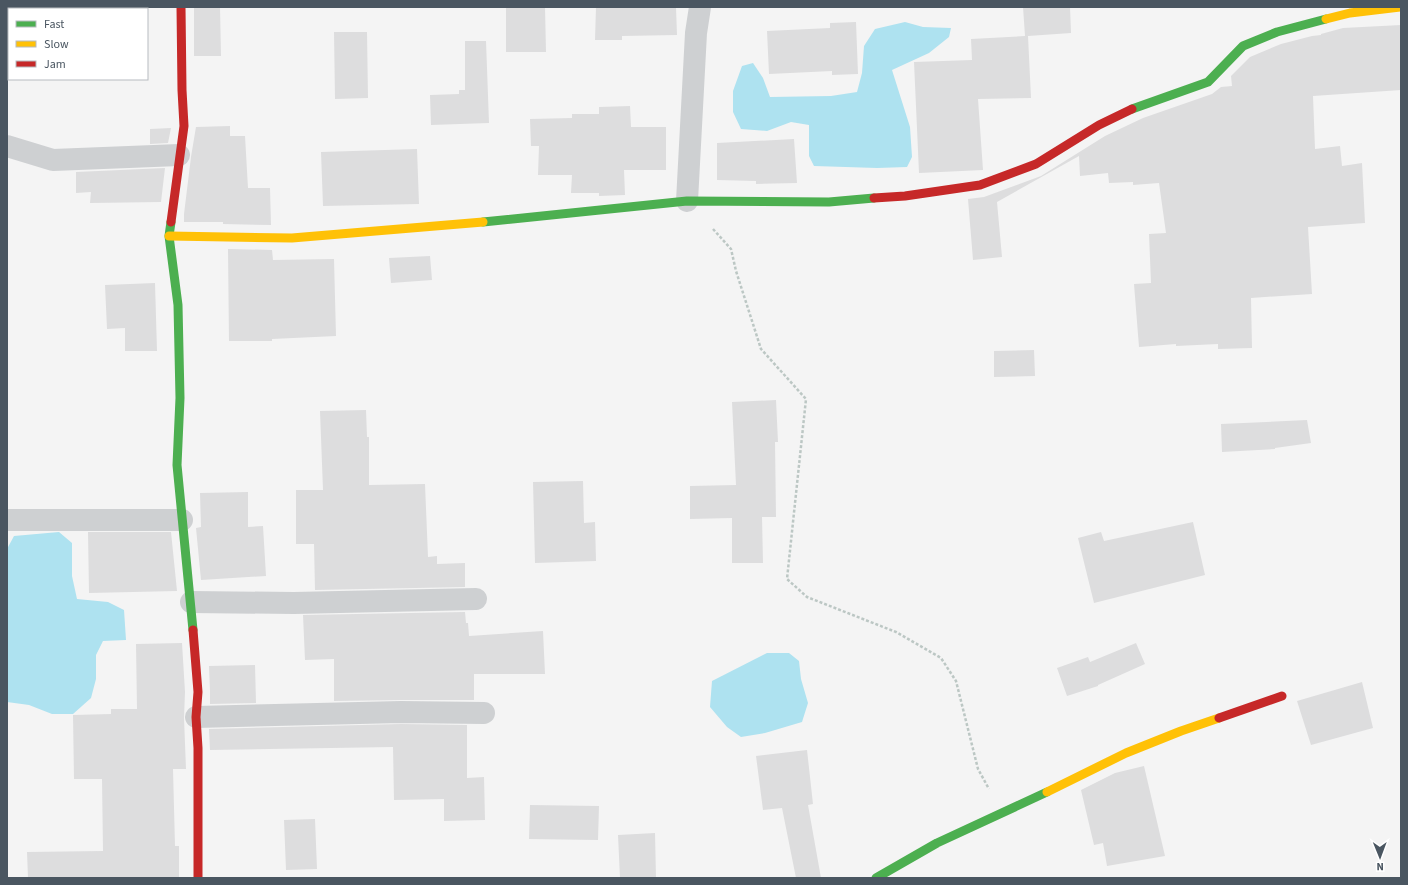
<svg xmlns="http://www.w3.org/2000/svg" width="1408" height="885" font-family="'Source Sans 3',sans-serif">
  <rect width="100%" height="100%" fill="#f4f4f4"/>
  <path fill="#aee2f0" d="M 905,22 L 923,27 L 951,28 L 949,37 L 929,53 L 892,70 L 910,127 L 912,157 L 907,167 L 877,168 L 814,166 L 809,156 L 809,125 L 791,122 L 767,131 L 741,129 L 733,112 L 733,91 L 742,66 L 753,63 L 763,78 L 770,97 L 831,96 L 857,92 L 862,73 L 864,46 L 875,29 Z
    M 59,532 L 72,543 L 72,576 L 77,599 L 108,602 L 124,610 L 126,640 L 103,641 L 96,655 L 96,679 L 91,698 L 73,714 L 52,714 L 29,705 L 7,702 L 7,549 L 14,536 Z
    M 767,653 L 789,653 L 799,661 L 801,679 L 808,703 L 802,722 L 765,733 L 741,737 L 727,727 L 710,707 L 712,681 Z"/>
  <path fill="#ddddde" d="M 194,7 L 220,7 L 221,56 L 194,56 Z
    M 506,7 L 545,7 L 546,52 L 506,52 Z
    M 596,7 L 676,7 L 677,35 L 622,36 L 622,40 L 595,40 Z
    M 1023,7 L 1070,7 L 1071,33 L 1028,36 L 1031,98 L 978,99 L 983,170 L 919,173 L 914,62 L 972,60 L 971,39 L 1025,36 Z
    M 856,22 L 858,74 L 832,75 L 832,71 L 769,74 L 767,31 L 830,28 L 830,23 Z
    M 1401,25 L 1401,90 L 1313,96 L 1315,149 L 1340,146 L 1342,166 L 1362,163 L 1365,223 L 1308,227 L 1312,294 L 1251,298 L 1252,348 L 1218,349 L 1218,344 L 1176,346 L 1176,344 L 1139,347 L 1134,284 L 1151,283 L 1149,234 L 1166,233 L 1159,183 L 1133,185 L 1133,182 L 1109,183 L 1108,173 L 1080,176 L 1079,156 L 997,202 L 1002,257 L 973,260 L 968,199 L 984,197 L 1041,176 L 1105,136 L 1143,118 L 1212,94 L 1221,87 L 1232,86 L 1231,76 L 1250,57 L 1281,44 L 1312,36 L 1321,35 L 1321,34 L 1343,28 Z
    M 334,32 L 367,32 L 368,98 L 335,99 Z
    M 465,41 L 486,41 L 489,123 L 431,125 L 430,95 L 459,94 L 459,90 L 465,90 Z
    M 630,106 L 631,127 L 666,127 L 666,170 L 624,170 L 625,195 L 599,196 L 599,193 L 571,193 L 572,175 L 538,175 L 539,146 L 531,146 L 530,119 L 572,118 L 572,114 L 599,114 L 599,107 Z
    M 230,126 L 230,136 L 245,136 L 248,188 L 270,188 L 271,225 L 223,224 L 223,222 L 184,222 L 184,214 L 191,157 L 196,127 Z
    M 171,128 L 168,143 L 150,144 L 150,129 Z
    M 794,139 L 797,183 L 756,184 L 756,181 L 717,180 L 717,143 Z
    M 417,149 L 419,204 L 323,206 L 321,152 Z
    M 165,168 L 161,202 L 90,203 L 91,192 L 76,193 L 76,172 Z
    M 228,249 L 272,250 L 273,260 L 334,259 L 336,336 L 272,339 L 272,341 L 229,341 Z
    M 430,256 L 432,280 L 391,283 L 389,258 Z
    M 155,283 L 157,351 L 125,351 L 125,328 L 107,329 L 105,285 Z
    M 1034,350 L 1035,376 L 994,377 L 994,351 Z
    M 776,400 L 778,442 L 775,442 L 776,517 L 762,517 L 763,563 L 732,563 L 732,518 L 690,519 L 690,486 L 736,485 L 732,402 Z
    M 366,410 L 367,437 L 369,437 L 369,485 L 425,484 L 428,557 L 437,556 L 437,564 L 465,563 L 465,587 L 315,590 L 314,544 L 296,544 L 296,490 L 323,490 L 320,411 Z
    M 1307,420 L 1311,443 L 1275,448 L 1275,449 L 1222,452 L 1221,424 Z
    M 583,481 L 584,523 L 595,522 L 596,561 L 535,563 L 533,482 Z
    M 248,492 L 248,527 L 263,526 L 266,576 L 201,580 L 196,528 L 201,527 L 200,493 Z
    M 1193,522 L 1205,575 L 1094,603 L 1078,538 L 1101,532 L 1104,541 Z
    M 88,532 L 171,532 L 177,591 L 89,593 Z
    M 465,612 L 466,623 L 468,623 L 469,636 L 543,631 L 545,674 L 474,674 L 474,700 L 401,700 L 334,701 L 334,659 L 305,660 L 303,615 Z
    M 182,643 L 185,692 L 184,718 L 186,769 L 173,769 L 175,846 L 179,846 L 179,878 L 28,878 L 27,852 L 103,851 L 102,779 L 74,779 L 73,715 L 111,714 L 111,709 L 137,709 L 136,644 Z
    M 1136,643 L 1145,664 L 1098,685 L 1098,686 L 1067,696 L 1057,668 L 1088,657 L 1090,662 Z
    M 255,665 L 256,703 L 210,704 L 210,691 L 209,666 Z
    M 1362,682 L 1373,728 L 1311,745 L 1297,701 Z
    M 401,724 L 467,725 L 467,778 L 484,777 L 485,820 L 444,821 L 444,799 L 394,800 L 393,747 L 210,750 L 209,729 Z
    M 807,750 L 813,804 L 808,805 L 821,878 L 796,878 L 782,808 L 763,810 L 756,756 Z
    M 1144,766 L 1165,856 L 1107,866 L 1103,843 L 1094,845 L 1081,790 L 1115,773 Z
    M 530,805 L 599,806 L 598,840 L 529,839 Z
    M 315,819 L 317,869 L 286,870 L 284,820 Z
    M 655,833 L 656,878 L 620,878 L 618,835 Z"/>
  <g fill="none" stroke-linecap="round" stroke-linejoin="round">
    <path stroke="#bcc7c4" stroke-width="2.5" stroke-dasharray="3 2" stroke-linecap="butt" d="M 713,229 L 731,249 L 736,271 L 761,349 L 806,399 L 787,579 L 807,597 L 896,632 L 941,658 L 956,681 L 978,769 L 989,789"/>
    <path stroke="#ced0d2" stroke-width="22" d="M 7,146 L 53,160 L 179,155
      M 687,201 L 696,33 L 700,7
      M 7,520 L 182,520
      M 191,602 L 294,603 L 476,599
      M 196,717 L 401,712 L 484,713"/>
    <path stroke="#4caf50" stroke-width="9" d="M 1132,109 L 1208,82 L 1243,46 L 1277,32 L 1326,19
      M 171,222 L 169,236 L 178,305 L 180,398 L 177,465 L 193,630
      M 483,222 L 687,201 L 829,202 L 874,198
      M 876,878 L 937,843 L 1047,792"/>
    <path stroke="#ffc107" stroke-width="9" d="M 1326,19 L 1350,13 L 1400,7
      M 169,236 L 292,238 L 483,222
      M 1047,792 L 1126,753 L 1181,731 L 1219,718"/>
    <path stroke="#c62828" stroke-width="9" d="M 874,198 L 905,196 L 980,185 L 1036,164 L 1099,125 L 1132,109
      M 171,222 L 184,126 L 182,90 L 181,7
      M 193,630 L 198,692 L 196,717 L 198,748 L 198,878
      M 1219,718 L 1282,696"/>
  </g>
  <rect width="1408" height="885" fill="none" stroke="#4a5661" stroke-width="16"/>
  <rect x="8" y="8" width="140" height="72" fill="#ffffff" stroke="#b7bbc0"/>
  <rect x="16" y="21" width="20" height="6" fill="#4caf50" stroke="#b7bbc0"/>
  <text x="44" y="28" font-size="12" fill="#4a5661">Fast</text>
  <rect x="16" y="41" width="20" height="6" fill="#ffc107" stroke="#b7bbc0"/>
  <text x="44" y="48" font-size="12" fill="#4a5661">Slow</text>
  <rect x="16" y="61" width="20" height="6" fill="#c62828" stroke="#b7bbc0"/>
  <text x="44" y="68" font-size="12" fill="#4a5661">Jam</text>
  <g transform="translate(1380 857) rotate(179)" stroke="#ffffff" stroke-width="3" paint-order="stroke">
  <path d="M0-3L7 15L0 10L-7 15Z" fill="#4a5661"/>
  <text y="-6" font-size="11" font-weight="bold" text-anchor="middle" fill="#4a5661">N</text>
  </g>
</svg>
